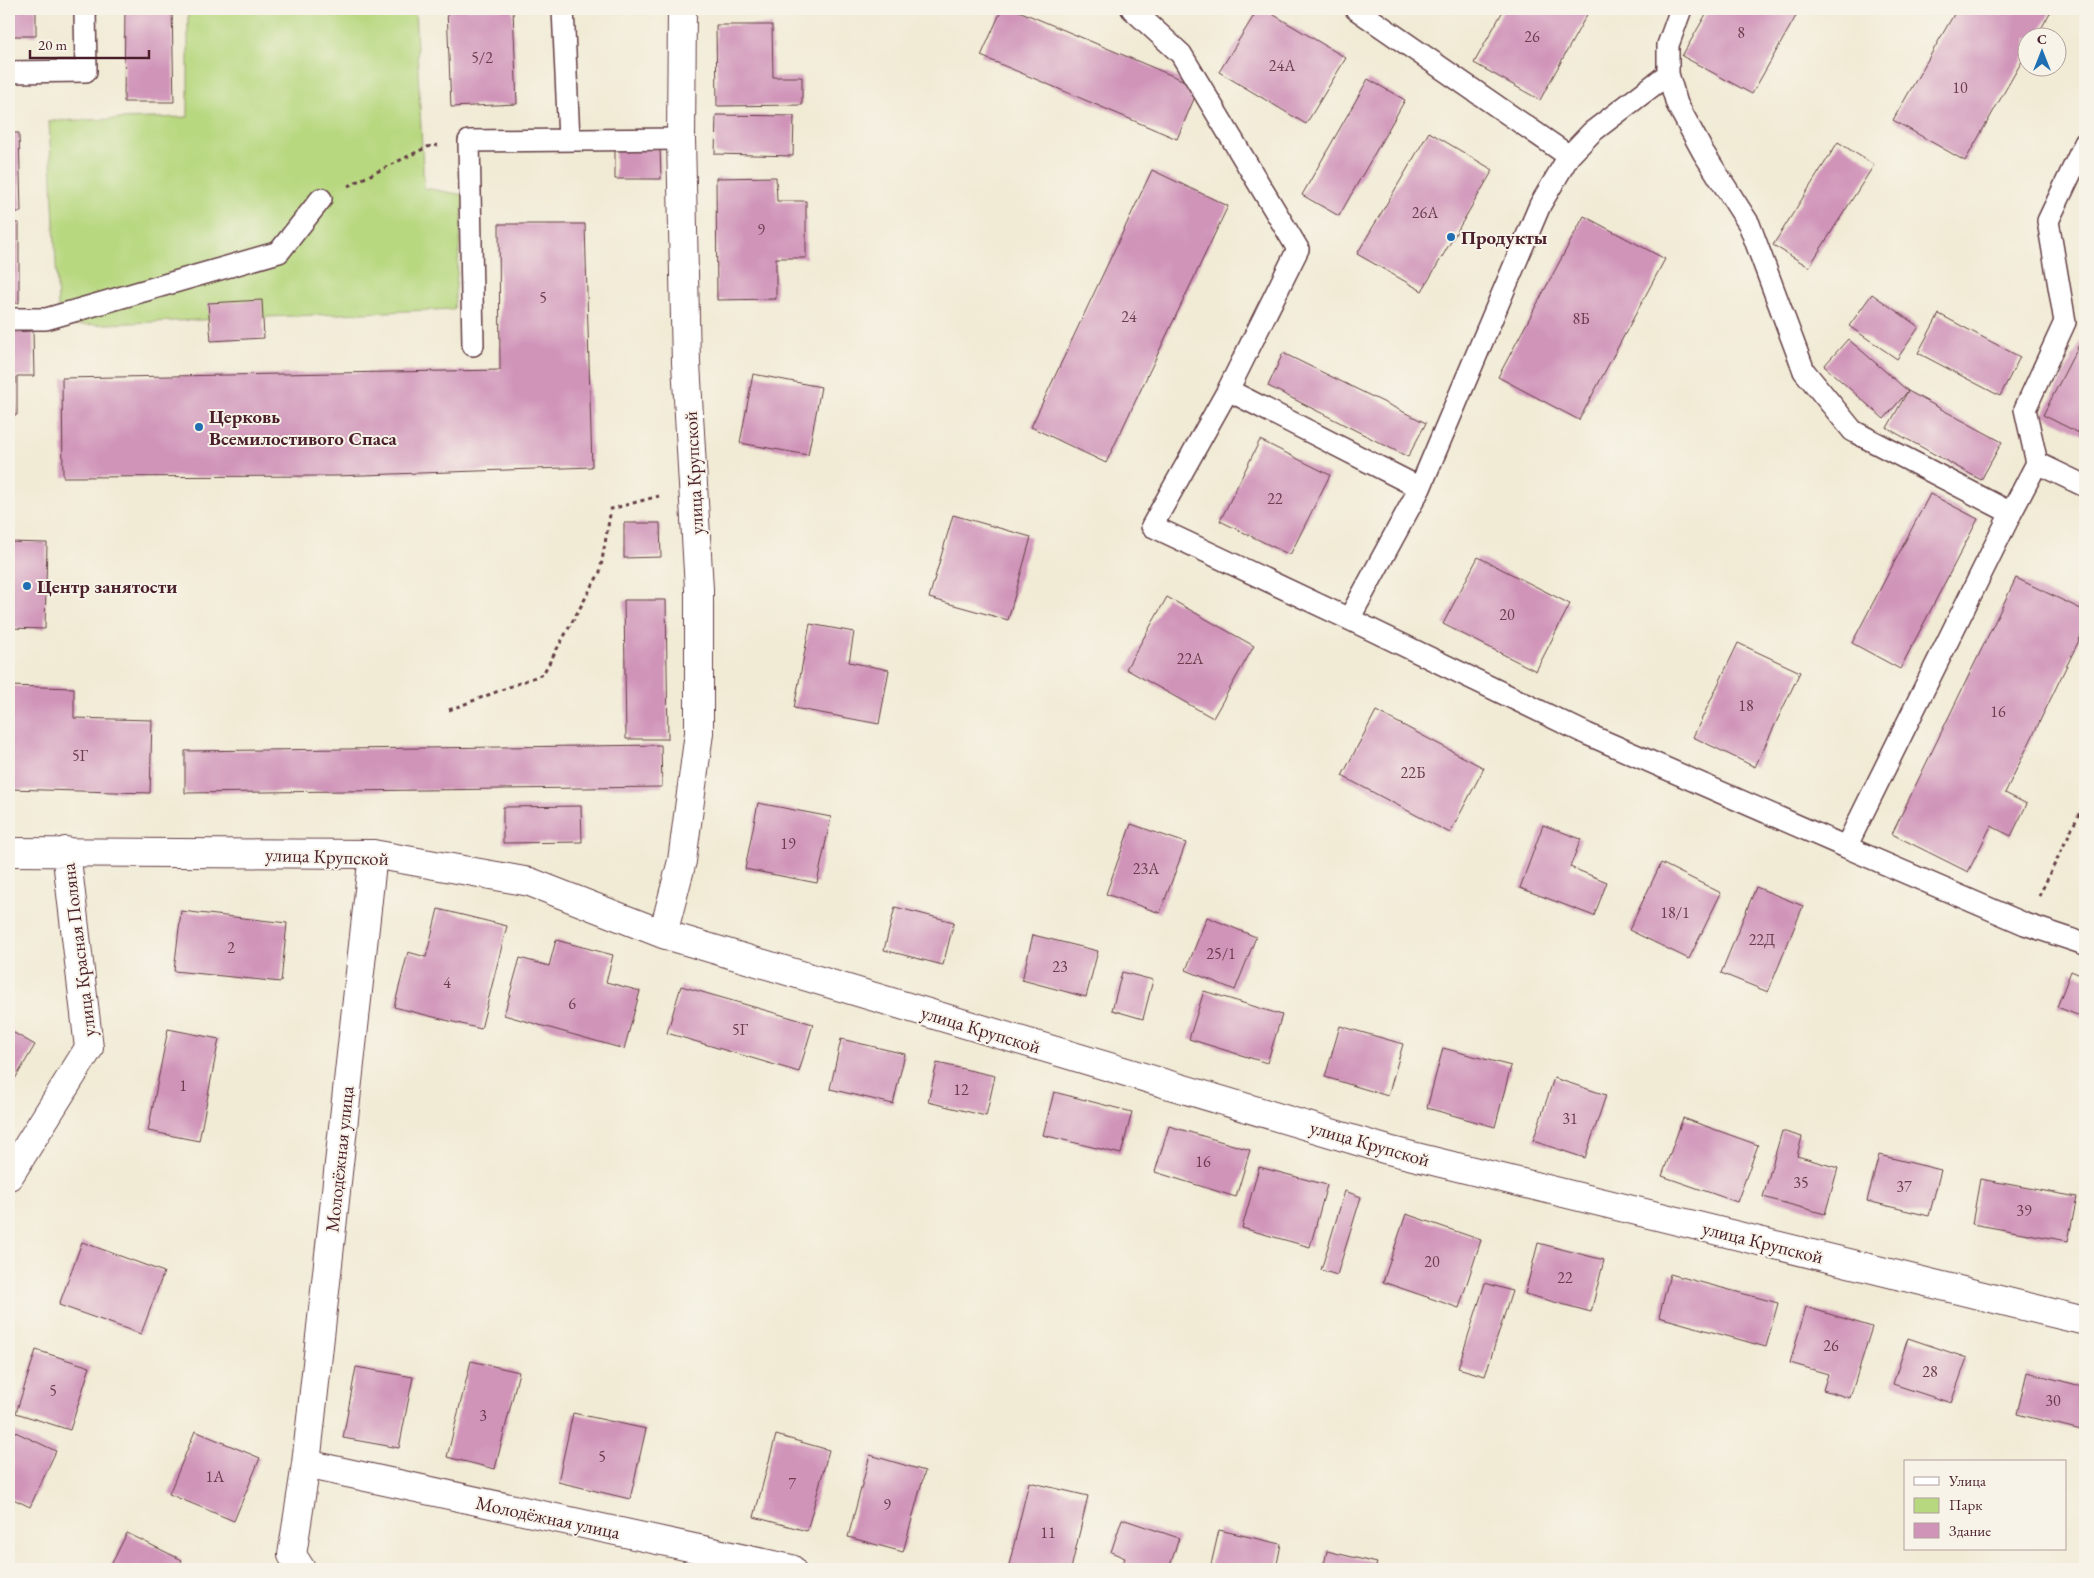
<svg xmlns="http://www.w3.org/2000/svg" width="2094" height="1578" font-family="'EB Garamond',serif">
  <rect width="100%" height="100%" fill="#f7f3e8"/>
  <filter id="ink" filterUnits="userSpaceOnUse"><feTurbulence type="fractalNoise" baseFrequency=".02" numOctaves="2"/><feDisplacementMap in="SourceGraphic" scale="10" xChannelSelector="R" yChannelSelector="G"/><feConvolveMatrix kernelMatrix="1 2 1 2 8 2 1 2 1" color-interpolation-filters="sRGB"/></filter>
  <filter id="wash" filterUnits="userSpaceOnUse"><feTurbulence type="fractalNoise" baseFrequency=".0096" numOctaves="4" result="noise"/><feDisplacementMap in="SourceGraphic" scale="20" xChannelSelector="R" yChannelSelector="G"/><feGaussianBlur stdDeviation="1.12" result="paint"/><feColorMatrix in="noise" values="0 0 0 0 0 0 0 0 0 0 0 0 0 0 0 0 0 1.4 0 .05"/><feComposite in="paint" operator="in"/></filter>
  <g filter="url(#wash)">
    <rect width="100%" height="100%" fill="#f1ebd5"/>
    <path fill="#b8d880" stroke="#817c56" d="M 188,9 L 415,9 L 424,188 L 464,195 L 454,309 L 59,326 L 49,121 L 188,117 Z"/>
    <g id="blocks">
      <path fill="#d094b9" d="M 9,9 L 36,9 L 36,36 L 9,36 Z
        M 125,9 L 172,9 L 174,102 L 124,102 Z
        M 447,9 L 513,9 L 517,104 L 451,107 Z
        M 1002,9 L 1014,9 L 1199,87 L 1177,139 L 981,56 Z
        M 1258,9 L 1264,9 L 1346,58 L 1306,124 L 1219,72 Z
        M 1504,9 L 1590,9 L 1540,100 L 1474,63 Z
        M 1709,9 L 1800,9 L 1752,94 L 1682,56 Z
        M 1957,9 L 2052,9 L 2036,38 L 2026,38 L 2026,54 L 1965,161 L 1893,120 Z
        M 716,25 L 772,25 L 773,77 L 802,77 L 802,105 L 717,106 Z
        M 1368,79 L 1405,100 L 1339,216 L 1302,195 Z
        M 716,115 L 794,116 L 793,156 L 715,154 Z
        M 1429,132 L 1493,170 L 1422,291 L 1357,254 Z
        M 9,133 L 19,133 L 21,212 L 9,212 Z
        M 1838,142 L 1874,165 L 1809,267 L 1773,245 Z
        M 615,148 L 660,148 L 661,179 L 615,179 Z
        M 1152,170 L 1228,206 L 1106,463 L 1031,427 Z
        M 776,177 L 777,201 L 806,201 L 806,258 L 776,258 L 776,299 L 717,300 L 716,178 Z
        M 1584,216 L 1665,259 L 1579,420 L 1498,377 Z
        M 9,223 L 19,223 L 19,303 L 9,303 Z
        M 499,224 L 585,224 L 592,467 L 335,476 L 63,477 L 62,378 L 500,370 Z
        M 1872,294 L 1919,327 L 1897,359 L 1849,326 Z
        M 262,300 L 264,338 L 211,341 L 208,303 Z
        M 1939,314 L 2020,357 L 2000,396 L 1918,353 Z
        M 33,331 L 34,376 L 17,376 L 17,415 L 9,415 L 9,332 Z
        M 2085,333 L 2085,436 L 2043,415 Z
        M 1848,339 L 1908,391 L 1884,419 L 1824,366 Z
        M 1283,353 L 1426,423 L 1408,457 L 1268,386 Z
        M 753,374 L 821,387 L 808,455 L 740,443 Z
        M 1908,391 L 2002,442 L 1981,480 L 1887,428 Z
        M 1260,440 L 1330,475 L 1290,555 L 1220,521 Z
        M 1930,494 L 1978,519 L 1900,669 L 1852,643 Z
        M 953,515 L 1031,537 L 1008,620 L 929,598 Z
        M 624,523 L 660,523 L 661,557 L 624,558 Z
        M 9,542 L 47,543 L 45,629 L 9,628 Z
        M 1478,557 L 1570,604 L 1536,671 L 1443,624 Z
        M 2016,578 L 2085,611 L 2085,628 L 2005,793 L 2027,804 L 2011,836 L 1991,826 L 1968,872 L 1892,834 Z
        M 1167,597 L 1254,646 L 1213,718 L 1126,669 Z
        M 624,600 L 666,600 L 668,739 L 626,739 Z
        M 810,624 L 854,632 L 849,662 L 889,670 L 879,724 L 794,708 Z
        M 1738,643 L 1800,672 L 1755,767 L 1693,737 Z
        M 9,686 L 74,688 L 74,718 L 152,720 L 150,793 L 9,789 Z
        M 1376,711 L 1484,768 L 1450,833 L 1342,776 Z
        M 661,745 L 662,787 L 185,793 L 185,751 Z
        M 758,803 L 831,817 L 817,883 L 745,869 Z
        M 581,806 L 582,842 L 503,843 L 503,807 Z
        M 1131,824 L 1186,843 L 1160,913 L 1106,894 Z
        M 1543,825 L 1581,839 L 1570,867 L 1607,882 L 1594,916 L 1520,888 Z
        M 1661,863 L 1721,893 L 1689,959 L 1629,930 Z
        M 1756,887 L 1803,906 L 1768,992 L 1721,973 Z
        M 895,907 L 954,922 L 943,965 L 884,950 Z
        M 438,909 L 507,926 L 481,1029 L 394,1007 L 408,952 L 426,957 Z
        M 181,911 L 287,923 L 281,982 L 174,971 Z
        M 1207,917 L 1256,937 L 1235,990 L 1186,970 Z
        M 1033,935 L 1098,951 L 1086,997 L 1022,980 Z
        M 556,940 L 613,955 L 606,982 L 640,991 L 624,1049 L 504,1015 L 520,958 L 549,966 Z
        M 2071,971 L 2085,977 L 2085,1018 L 2057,1007 Z
        M 1122,972 L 1153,980 L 1143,1019 L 1112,1010 Z
        M 681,986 L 813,1024 L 799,1072 L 667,1033 Z
        M 1204,991 L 1282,1015 L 1267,1063 L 1189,1039 Z
        M 1340,1026 L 1403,1044 L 1388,1096 L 1325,1077 Z
        M 168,1029 L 219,1039 L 199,1141 L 148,1131 Z
        M 9,1030 L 35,1045 L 9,1089 Z
        M 841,1039 L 905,1054 L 893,1104 L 830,1089 Z
        M 1443,1048 L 1511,1066 L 1495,1127 L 1427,1108 Z
        M 937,1063 L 995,1076 L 986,1116 L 928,1102 Z
        M 1554,1078 L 1606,1095 L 1585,1158 L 1533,1141 Z
        M 1054,1092 L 1132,1112 L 1121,1154 L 1043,1135 Z
        M 1683,1118 L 1758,1145 L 1737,1202 L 1662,1176 Z
        M 1169,1126 L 1250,1150 L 1236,1197 L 1155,1172 Z
        M 1782,1131 L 1802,1137 L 1797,1156 L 1838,1168 L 1825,1214 L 1763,1197 Z
        M 1879,1155 L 1941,1170 L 1929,1216 L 1867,1201 Z
        M 1259,1167 L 1327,1185 L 1310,1247 L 1242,1228 Z
        M 1980,1179 L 2077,1197 L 2068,1241 L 1972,1224 Z
        M 1345,1191 L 1361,1197 L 1337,1275 L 1321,1270 Z
        M 1406,1214 L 1481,1240 L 1459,1308 L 1383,1282 Z
        M 82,1242 L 164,1272 L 141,1334 L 59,1305 Z
        M 1538,1243 L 1604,1260 L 1591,1312 L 1525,1294 Z
        M 1670,1274 L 1778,1303 L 1766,1347 L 1659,1317 Z
        M 1485,1283 L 1512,1291 L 1485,1376 L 1458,1368 Z
        M 1806,1307 L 1872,1327 L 1850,1398 L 1823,1390 L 1828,1374 L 1790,1363 Z
        M 1908,1338 L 1967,1358 L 1951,1403 L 1893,1384 Z
        M 36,1350 L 90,1367 L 70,1430 L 16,1413 Z
        M 471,1361 L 519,1372 L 495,1469 L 447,1457 Z
        M 356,1367 L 413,1377 L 399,1448 L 343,1438 Z
        M 2027,1372 L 2085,1387 L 2085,1431 L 2017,1414 Z
        M 573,1413 L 646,1429 L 630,1499 L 558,1482 Z
        M 9,1429 L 56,1451 L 30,1507 L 9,1497 Z
        M 195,1431 L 260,1458 L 234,1521 L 169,1494 Z
        M 776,1435 L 829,1450 L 807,1531 L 754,1517 Z
        M 870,1455 L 925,1471 L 903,1552 L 848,1537 Z
        M 1029,1482 L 1088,1496 L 1071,1569 L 1008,1569 Z
        M 1122,1519 L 1179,1538 L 1169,1569 L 1121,1569 L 1125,1558 L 1111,1552 Z
        M 1219,1530 L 1281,1544 L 1276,1569 L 1210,1569 Z
        M 127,1533 L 182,1560 L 178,1569 L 109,1569 Z
        M 1327,1551 L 1377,1563 L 1375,1569 L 1323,1569 Z"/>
    </g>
  </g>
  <g filter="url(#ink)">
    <use href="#blocks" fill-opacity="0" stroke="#633e44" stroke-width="1"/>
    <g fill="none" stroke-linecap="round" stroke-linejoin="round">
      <g stroke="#633e44" stroke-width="24">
        <path id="lane" d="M 563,9 L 569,139
          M 1132,9 L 1181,54 L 1298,249 L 1228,390
          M 1356,9 L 1569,156
          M 1681,9 L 1668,45 L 1668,74 L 1677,104 L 1703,152 L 1749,224 L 1804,371 L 1853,431 L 2011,513 L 2037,463 L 2085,486
          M 9,72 L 86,71 L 85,9
          M 9,319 L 46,319 L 279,252 L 321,199
          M 473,345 L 469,141 L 681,139
          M 2037,463 L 2025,409 L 2065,322 L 2048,221 L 2085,143
          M 1420,488 L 1349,619 L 1587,734 L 1846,847 L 2011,513
          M 1349,619 L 1152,526 L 1228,390 L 1420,488 L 1540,205 L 1569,156 L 1592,132 L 1668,74
          M 1846,847 L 2025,924 L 2085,944"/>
      </g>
      <g stroke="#633e44" stroke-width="30">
        <path id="street" d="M 9,852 L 373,854 L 530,882 L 663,934 L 1388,1150 L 2085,1321
          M 663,934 L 682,861 L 699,733 L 699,589 L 686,363 L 681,139 L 682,9
          M 9,1176 L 89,1048 L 66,851
          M 306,1464 L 791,1569
          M 301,1569 L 292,1555 L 306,1464 L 373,854"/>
      </g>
      <path stroke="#633e44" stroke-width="3" stroke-dasharray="4 4" stroke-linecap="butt" d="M 348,186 L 427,147 L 438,145
        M 449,710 L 543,674 L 600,572 L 611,509 L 659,496
        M 2039,896 L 2085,802"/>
      <use href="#lane" stroke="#fff" stroke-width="21"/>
      <use href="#street" stroke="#fff" stroke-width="28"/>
    </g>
  </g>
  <g fill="#1f6fb2" stroke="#f7f3e8" stroke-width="2">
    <circle cx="1451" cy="237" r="5"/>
    <circle cx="199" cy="427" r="5"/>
    <circle cx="27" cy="586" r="5"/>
  </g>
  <g text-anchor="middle" stroke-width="4" stroke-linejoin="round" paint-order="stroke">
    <g font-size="16" fill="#6c3c4e">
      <text x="1741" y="38">8</text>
      <text x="1532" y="42">26</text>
      <text x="482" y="63">5/2</text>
      <text x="1282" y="71">24А</text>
      <text x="1960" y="93">10</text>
      <text x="1425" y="218">26А</text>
      <text x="761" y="235">9</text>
      <text x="543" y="303">5</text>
      <text x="1129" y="322">24</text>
      <text x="1581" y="324">8Б</text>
      <text x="1275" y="504">22</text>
      <text x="1507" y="620">20</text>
      <text x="1190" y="664">22А</text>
      <text x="1746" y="711">18</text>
      <text x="1998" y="717">16</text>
      <text x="80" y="761">5Г</text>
      <text x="1413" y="778">22Б</text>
      <text x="788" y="849">19</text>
      <text x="1146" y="874">23А</text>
      <text x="1675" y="918">18/1</text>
      <text x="1762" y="945">22Д</text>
      <text x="231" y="953">2</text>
      <text x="1221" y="959">25/1</text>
      <text x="1060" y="972">23</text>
      <text x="447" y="988">4</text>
      <text x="572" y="1009">6</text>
      <text x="740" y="1035">5Г</text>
      <text x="183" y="1091">1</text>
      <text x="961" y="1095">12</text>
      <text x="1570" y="1124">31</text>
      <text x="1203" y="1167">16</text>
      <text x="1801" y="1188">35</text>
      <text x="1904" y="1192">37</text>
      <text x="2024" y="1216">39</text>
      <text x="1432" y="1267">20</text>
      <text x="1565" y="1283">22</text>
      <text x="1831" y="1351">26</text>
      <text x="1930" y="1377">28</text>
      <text x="53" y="1396">5</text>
      <text x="2053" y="1406">30</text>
      <text x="483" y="1421">3</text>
      <text x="602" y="1462">5</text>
      <text x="215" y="1482">1А</text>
      <text x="792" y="1489">7</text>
      <text x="887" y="1510">9</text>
      <text x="1048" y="1538">11</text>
    </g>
    <g font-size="19" font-weight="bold" fill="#4a1f2b" stroke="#f7f3e8" text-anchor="start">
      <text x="1461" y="244">Продукты</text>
      <text x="209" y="423">Церковь<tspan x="209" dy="22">Всемилостивого Спаса</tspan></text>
      <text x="37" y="593">Центр занятости</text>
    </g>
    <g font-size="19" fill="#4a1f2b" stroke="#f7f3e8">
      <text transform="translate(693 473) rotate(-93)" y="7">улица Крупской</text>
      <text transform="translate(327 856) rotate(2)" y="7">улица Крупской</text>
      <text transform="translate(78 950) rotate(-97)" y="7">улица Красная Поляна</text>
      <text transform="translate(981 1029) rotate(17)" y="7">улица Крупской</text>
      <text transform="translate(1370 1143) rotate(16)" y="7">улица Крупской</text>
      <text transform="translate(339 1159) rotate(-84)" y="7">Молодёжная улица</text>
      <text transform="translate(1763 1242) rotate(14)" y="7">улица Крупской</text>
      <text transform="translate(548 1517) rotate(12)" y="7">Молодёжная улица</text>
    </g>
  </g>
  <rect width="2094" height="1578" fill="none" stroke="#f7f3e8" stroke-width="30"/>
  <rect x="1904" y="1460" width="162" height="90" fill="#f7f3e8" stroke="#b29e9c"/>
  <rect x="1914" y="1477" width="25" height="8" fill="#ffffff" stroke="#b29e9c"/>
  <text x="1949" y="1486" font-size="15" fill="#4a1f2b">Улица</text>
  <rect x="1914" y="1498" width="25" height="15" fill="#b8d880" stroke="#b29e9c"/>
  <text x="1949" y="1510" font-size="15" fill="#4a1f2b">Парк</text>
  <rect x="1914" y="1523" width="25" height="15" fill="#d094b9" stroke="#b29e9c"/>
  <text x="1949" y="1536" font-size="15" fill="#4a1f2b">Здание</text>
  <g transform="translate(2042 52)"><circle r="24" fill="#f7f3e8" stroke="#b29e9c"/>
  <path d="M0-4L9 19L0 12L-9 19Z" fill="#1f6fb2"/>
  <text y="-8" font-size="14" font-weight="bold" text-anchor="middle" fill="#4a1f2b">С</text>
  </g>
  <path d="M30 50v8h119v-8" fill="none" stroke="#4a1f2b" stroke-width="2.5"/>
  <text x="38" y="50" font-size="15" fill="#4a1f2b" stroke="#f7f3e8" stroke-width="4" paint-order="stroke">20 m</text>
</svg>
